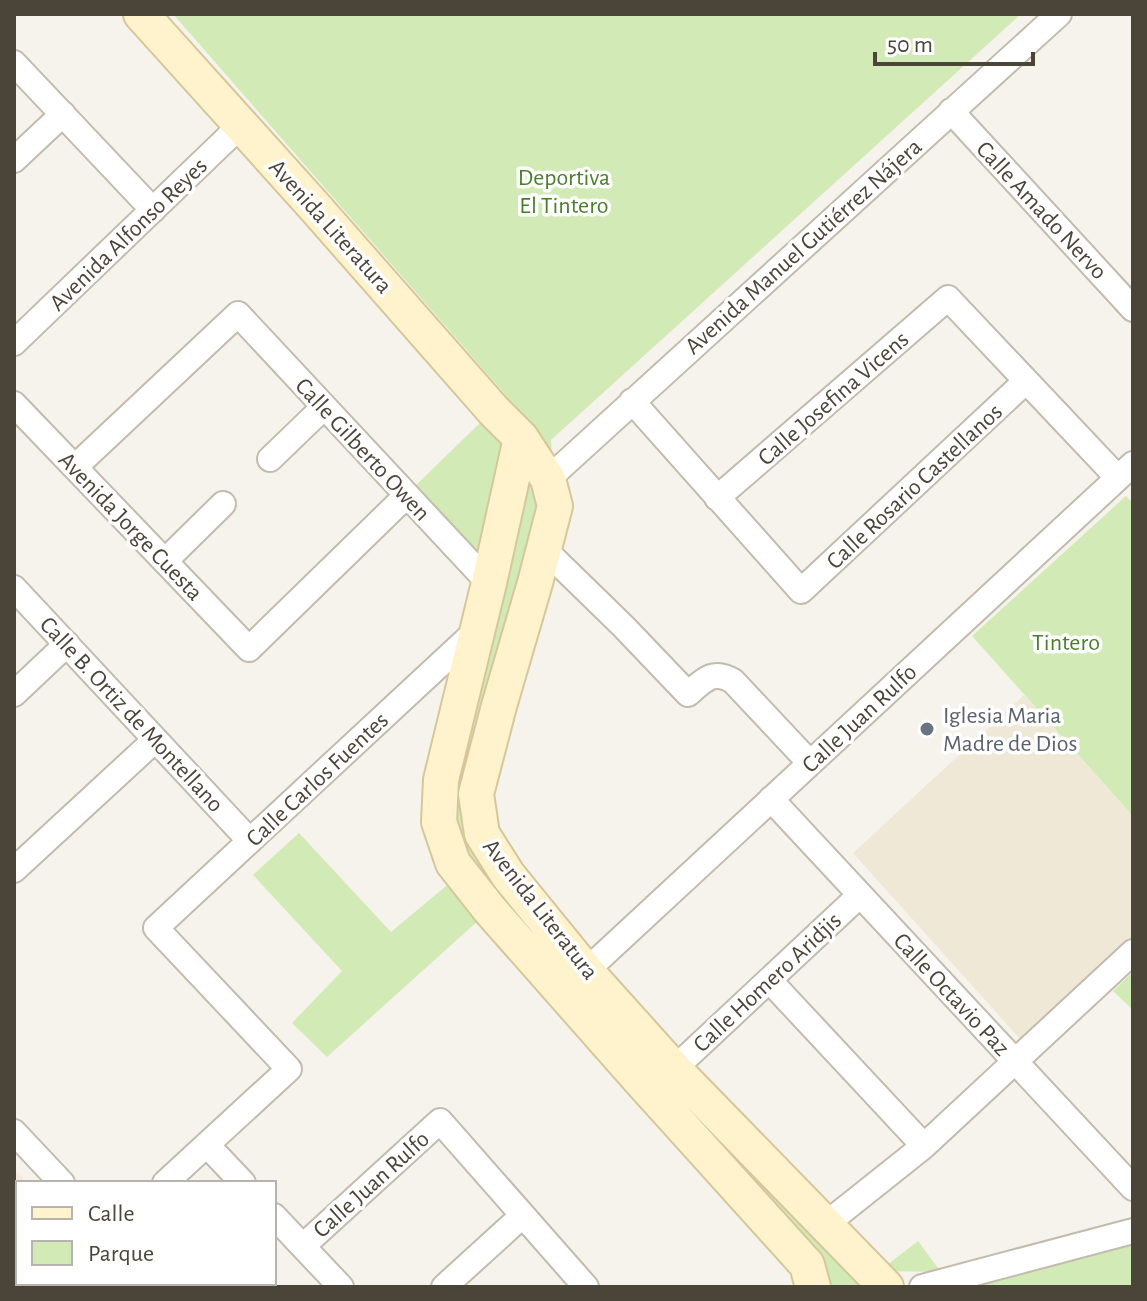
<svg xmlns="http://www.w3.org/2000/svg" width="1147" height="1301" font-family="'Alegreya Sans',sans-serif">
  <rect width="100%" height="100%" fill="#f6f3ec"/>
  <path fill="#f7ead8" d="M 14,1169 L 27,1183 L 18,1183 L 18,1283 L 21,1283 L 17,1287 L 14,1287 Z"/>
  <path fill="#efe8d6" d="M 1024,695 L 1133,816 L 1133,936 L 1021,1040 L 853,853 Z"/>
  <path fill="#d2eab5" d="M 173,14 L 1021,14 L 551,440 L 554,488 L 470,818 L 874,1275 L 918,1241 L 941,1272 L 887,1271 L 883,1287 L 829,1287 L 831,1284 L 815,1257 L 490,910 L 327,1057 L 292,1023 L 342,971 L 253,875 L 299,833 L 391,932 L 464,871 L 449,813 L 520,526 L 528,491 L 533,438 L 512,408 L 504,393 Z
    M 483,420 L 499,437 L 505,447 L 484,565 L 412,489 Z
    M 1126,496 L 1133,503 L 1133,816 L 972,636 Z
    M 1133,972 L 1133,1010 L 1113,991 Z
    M 1133,1233 L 1133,1287 L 969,1287 Z"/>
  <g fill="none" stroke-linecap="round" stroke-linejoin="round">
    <g stroke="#c2bbae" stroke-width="28">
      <path id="street" d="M 14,63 L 153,210
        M 951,111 L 1133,309
        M 14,160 L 63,114
        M 14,343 L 241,125
        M 632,401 L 801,591 L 1026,381
        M 14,404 L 249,649 L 406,496
        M 270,459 L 324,407
        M 75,467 L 238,314 L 489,583
        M 548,479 L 1059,14
        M 717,498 L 948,298 L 1118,478
        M 544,549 L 624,627 L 688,694 C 704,680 713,669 733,681 L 810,763
        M 165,561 L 223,504
        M 14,588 L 250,841
        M 14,694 L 67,644
        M 771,799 L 1133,1188
        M 14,870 L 155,740
        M 586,971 L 1133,464
        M 769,980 L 924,1146
        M 674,1069 L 860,895
        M 14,1132 L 62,1183
        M 207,1145 L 243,1183
        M 165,1183 L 289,1069 L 156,928 L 477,630
        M 274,1216 L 341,1287
        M 826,1224 L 924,1146 L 1133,952
        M 303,1246 L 440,1121 L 586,1287
        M 155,1283 L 158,1287
        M 51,1287 L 56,1283
        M 444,1287 L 522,1216
        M 922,1287 L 1133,1231"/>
    </g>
    <g stroke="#d6c79b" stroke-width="38">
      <path id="secondary" d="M 141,14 L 313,205 L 494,411 L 521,438 L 548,479 L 555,506 L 535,583 L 499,706 L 476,794 L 482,834 L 508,875 L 586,971 L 674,1069 L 886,1287
        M 521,438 L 489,583 L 441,780 L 439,822 L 453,863 L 490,910 L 640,1080 L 807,1265 L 813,1287"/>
    </g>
    <use href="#street" stroke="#fff" stroke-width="24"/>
    <use href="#secondary" stroke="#fff3cd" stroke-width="34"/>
  </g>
  <circle fill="#6b7280" stroke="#fff" stroke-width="3" cx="927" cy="729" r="8"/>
  <g text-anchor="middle" stroke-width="7" stroke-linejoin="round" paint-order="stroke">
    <g font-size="24" fill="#4a7f2a" stroke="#fff">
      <text x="564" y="185">Deportiva<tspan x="564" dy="28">El Tintero</tspan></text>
      <text x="1066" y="650">Tintero</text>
    </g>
    <g font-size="24" fill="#4b4439" stroke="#fff">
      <text transform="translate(1042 210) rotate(47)" y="8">Calle Amado Nervo</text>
      <text transform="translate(331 226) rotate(48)" y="8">Avenida Literatura</text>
      <text transform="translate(128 234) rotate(-44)" y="8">Avenida Alfonso Reyes</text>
      <text transform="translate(803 246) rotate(-42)" y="8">Avenida Manuel Gutiérrez Nájera</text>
      <text transform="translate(833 398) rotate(-41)" y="8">Calle Josefina Vicens</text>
      <text transform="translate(363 449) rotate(47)" y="8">Calle Gilberto Owen</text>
      <text transform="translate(914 486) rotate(-43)" y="8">Calle Rosario Castellanos</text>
      <text transform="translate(131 526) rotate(46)" y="8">Avenida Jorge Cuesta</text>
      <text transform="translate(132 714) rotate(47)" y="8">Calle B. Ortiz de Montellano</text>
      <text transform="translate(859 718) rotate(-43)" y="8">Calle Juan Rulfo</text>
      <text transform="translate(317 779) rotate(-43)" y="8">Calle Carlos Fuentes</text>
      <text transform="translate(541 909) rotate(52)" y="8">Avenida Literatura</text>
      <text transform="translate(767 982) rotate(-43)" y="8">Calle Homero Aridjis</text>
      <text transform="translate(952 994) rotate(47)" y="8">Calle Octavio Paz</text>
      <text transform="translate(371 1184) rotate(-42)" y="8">Calle Juan Rulfo</text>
    </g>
    <g font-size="24" fill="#5b616d" stroke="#fff" text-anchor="start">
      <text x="943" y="723">Iglesia Maria<tspan x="943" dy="28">Madre de Dios</tspan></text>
    </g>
  </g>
  <rect width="1147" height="1301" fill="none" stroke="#4b4439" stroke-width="32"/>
  <rect x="16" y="1181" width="260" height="104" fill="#ffffff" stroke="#b7b4b0" stroke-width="2"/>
  <rect x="32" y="1207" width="40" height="12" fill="#fff3cd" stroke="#b7b4b0" stroke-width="2"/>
  <text x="88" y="1221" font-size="24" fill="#4b4439">Calle</text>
  <rect x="32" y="1241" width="40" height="24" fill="#d2eab5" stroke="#b7b4b0" stroke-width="2"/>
  <text x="88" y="1261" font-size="24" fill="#4b4439">Parque</text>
  <path d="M875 52v12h158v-12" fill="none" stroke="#4b4439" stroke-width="4"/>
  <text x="887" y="52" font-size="24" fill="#4b4439" stroke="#ffffff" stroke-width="6" paint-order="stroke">50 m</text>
</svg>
